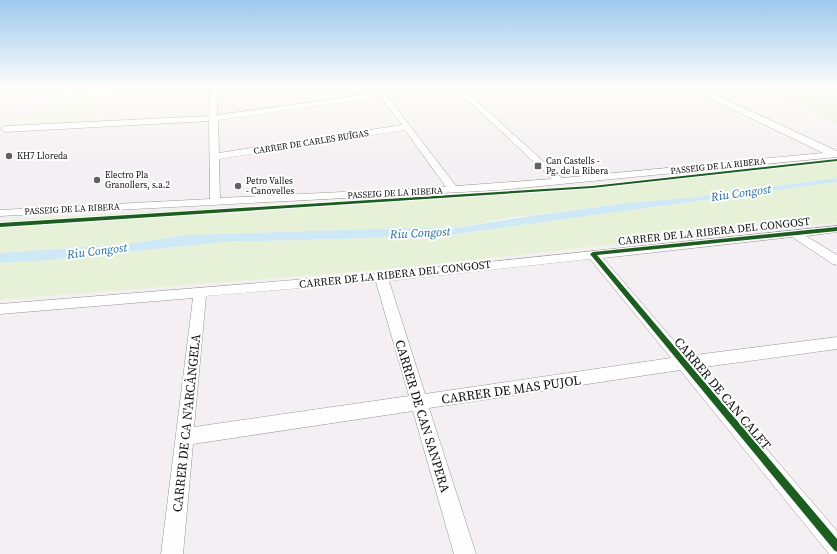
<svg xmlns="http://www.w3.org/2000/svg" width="837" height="554" font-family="'Source Serif 4',serif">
  <rect width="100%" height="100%" fill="#fcfbf6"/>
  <path fill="#f4eff2" d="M 37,88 L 756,88 L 837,123 L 837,159 L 622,182 L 468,193 L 0,220 L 0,112 Z
    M 837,223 L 837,554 L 0,554 L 0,300 L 392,269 L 700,235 Z"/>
  <path fill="#f8f5e4" d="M 28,93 L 0,112 L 0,94 Z"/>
  <path fill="#e7f1d7" d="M 756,88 L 837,88 L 837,123 Z
    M 837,159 L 837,178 L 696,197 L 627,203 L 503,219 L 455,228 L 401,228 L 188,235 L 124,244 L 0,253 L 0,220 L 468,193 L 622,182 Z
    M 837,182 L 837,223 L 700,235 L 392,269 L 0,300 L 0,263 L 40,261 L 224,242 L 443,236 Z"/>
  <path fill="#f0f5e1" d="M 122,89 L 91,122 L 12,126 L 67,91 Z"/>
  <path fill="#cee9f5" d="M 837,178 L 837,182 L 443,236 L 224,242 L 40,261 L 0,263 L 0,253 L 124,244 L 188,235 L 401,228 L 455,228 L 529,216 L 627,203 L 696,197 Z"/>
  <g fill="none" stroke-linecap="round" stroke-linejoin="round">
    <g stroke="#969694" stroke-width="1">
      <path id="minor" d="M 37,88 L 91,88 L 87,90 L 0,93 L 0,89 Z
        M 210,88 L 217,88 L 217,115 L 378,93 L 375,88 L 381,88 L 456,186 L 552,179 L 455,88 L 462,88 L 562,178 L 823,153 L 693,90 L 693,88 L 701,88 L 837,151 L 837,157 L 500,190 L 0,216 L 0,210 L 210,199 L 209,121 L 5,132 L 1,129 L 5,126 L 209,116 ZM 381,97 L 402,125 L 219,153 L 218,120 ZM 405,130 L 446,187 L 220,198 L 219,159 Z
        M 837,226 L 837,232 L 806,236 L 837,255 L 837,265 L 833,264 L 792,237 L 603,258 L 687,356 L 837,337 L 837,349 L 697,368 L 837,531 L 837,554 L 829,554 L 680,370 L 429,408 L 476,554 L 454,554 L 413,411 L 193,444 L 183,554 L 161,554 L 193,298 L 0,314 L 0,304 L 381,273 ZM 590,259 L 671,358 L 425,394 L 389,281 ZM 376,282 L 409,396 L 194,427 L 206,296 Z"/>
    </g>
    <use href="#minor" fill="#fffefe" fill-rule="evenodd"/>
    <g stroke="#fff" stroke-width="2">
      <path id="cycleway" d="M 837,159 L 837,161 L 592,188 L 0,227 L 0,223 L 592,186 Z
        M 837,227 L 837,231 L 597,255 L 837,539 L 837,552 L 834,550 L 590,254 L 593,252 Z"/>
    </g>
    <use href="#cycleway" fill="#1b5e20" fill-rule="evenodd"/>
  </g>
  <linearGradient id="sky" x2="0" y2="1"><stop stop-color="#9dc9ed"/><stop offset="0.53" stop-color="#fefdfb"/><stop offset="1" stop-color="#fefdfb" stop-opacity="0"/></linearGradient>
  <rect width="837" height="165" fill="url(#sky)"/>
  <g fill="#636260" stroke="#fff" stroke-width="1.5">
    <circle cx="9" cy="156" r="4"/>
    <rect x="534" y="162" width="8" height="8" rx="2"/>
    <circle cx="97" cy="180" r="4"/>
    <circle cx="238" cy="186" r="4"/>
  </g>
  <g text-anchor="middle" stroke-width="4" stroke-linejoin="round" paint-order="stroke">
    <g font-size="9" fill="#101010" stroke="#fff">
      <text transform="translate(311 142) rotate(-9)" y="3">CARRER DE CARLES BUÏGAS</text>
      <text transform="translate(718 166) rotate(-6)" y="3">PASSEIG DE LA RIBERA</text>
      <text transform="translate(395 193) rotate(-3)" y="3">PASSEIG DE LA RIBERA</text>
      <text transform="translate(72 209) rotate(-3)" y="3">PASSEIG DE LA RIBERA</text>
    </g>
    <g font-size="9" fill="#101010" stroke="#fff" text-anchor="start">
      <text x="17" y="159">KH7 Lloreda</text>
      <text x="546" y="164">Can Castells -<tspan x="546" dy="10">Pg. de la Ribera</tspan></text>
      <text x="105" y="178">Electro Pla<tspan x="105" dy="10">Granollers, s.a.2</tspan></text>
      <text x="246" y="184">Petro Valles<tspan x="246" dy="10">- Canovelles</tspan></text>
    </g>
    <g font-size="11" fill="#101010" stroke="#fff">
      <text transform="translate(714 231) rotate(-6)" y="4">CARRER DE LA RIBERA DEL CONGOST</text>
      <text transform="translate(395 274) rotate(-6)" y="4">CARRER DE LA RIBERA DEL CONGOST</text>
    </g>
    <g font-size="12" font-style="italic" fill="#1e6b9d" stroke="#fff">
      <text transform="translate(741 193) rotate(-8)" y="4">Riu Congost</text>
      <text transform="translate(420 233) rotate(-3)" y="4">Riu Congost</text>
      <text transform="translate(97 251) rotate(-7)" y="4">Riu Congost</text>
    </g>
    <g font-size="13" fill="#101010" stroke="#fff">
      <text transform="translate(511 389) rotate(-8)" y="5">CARRER DE MAS PUJOL</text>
      <text transform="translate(723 393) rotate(50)" y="5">CARRER DE CAN CALET</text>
      <text transform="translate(423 416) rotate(73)" y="5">CARRER DE CAN SANPERA</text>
      <text transform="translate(186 423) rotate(-84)" y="5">CARRER DE CA N'ARCÀNGELA</text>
    </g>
  </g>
</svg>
